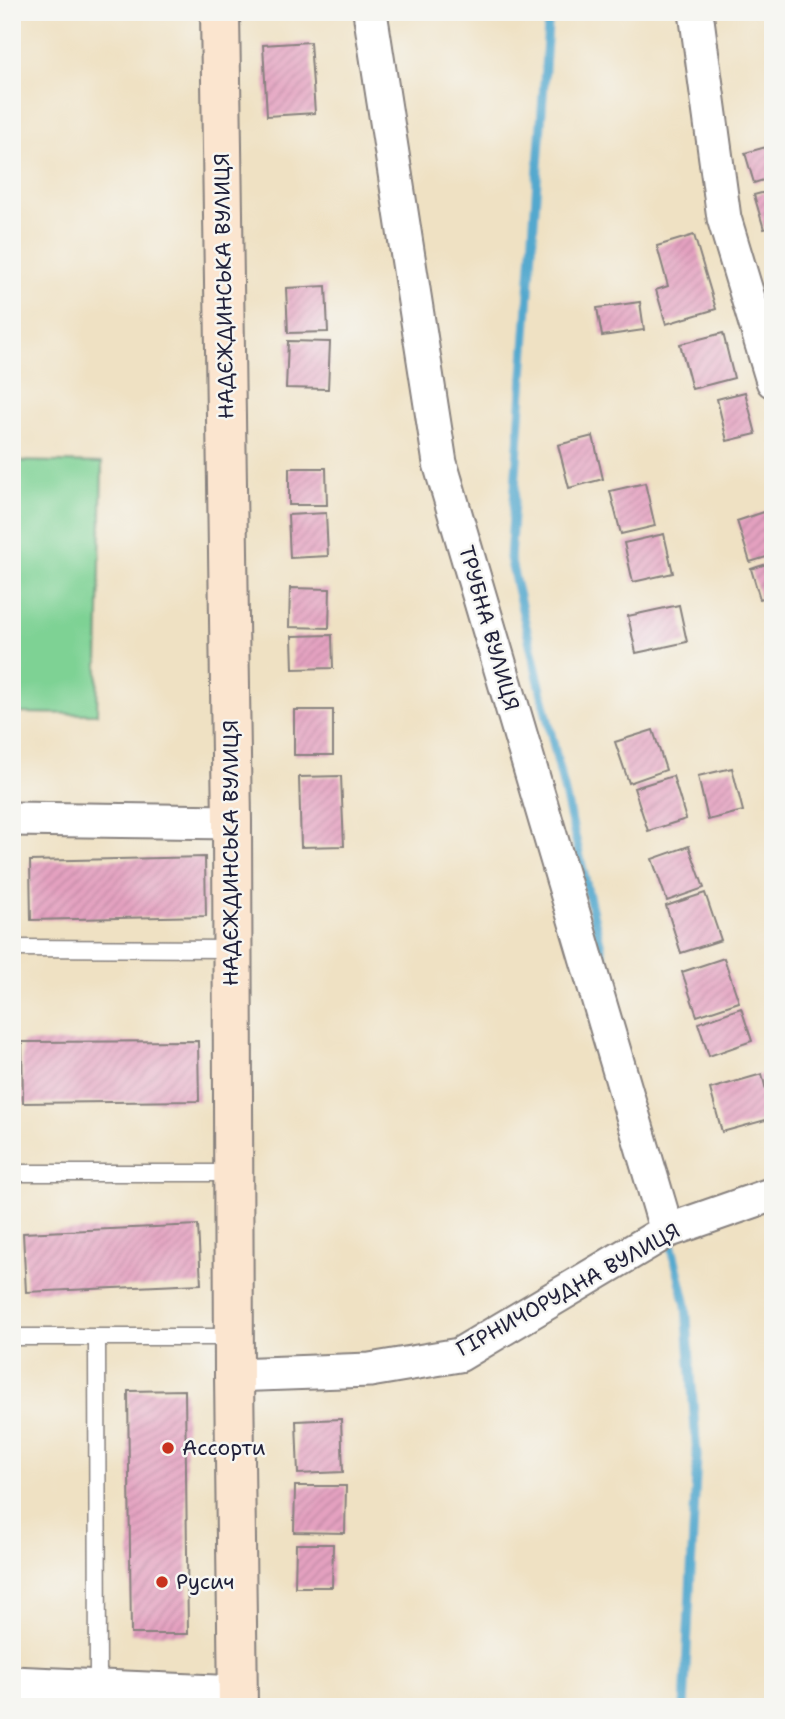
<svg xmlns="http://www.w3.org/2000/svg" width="785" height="1719" font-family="'Shantell Sans',sans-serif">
  <defs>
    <pattern id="building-hatch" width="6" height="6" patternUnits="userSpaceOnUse" patternTransform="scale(1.75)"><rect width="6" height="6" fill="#e4a1c0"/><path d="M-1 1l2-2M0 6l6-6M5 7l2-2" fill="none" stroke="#c38aa6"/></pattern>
  </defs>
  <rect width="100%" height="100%" fill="#f6f6f2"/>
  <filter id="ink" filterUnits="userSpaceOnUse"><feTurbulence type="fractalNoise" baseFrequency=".0143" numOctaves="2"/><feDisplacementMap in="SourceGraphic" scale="14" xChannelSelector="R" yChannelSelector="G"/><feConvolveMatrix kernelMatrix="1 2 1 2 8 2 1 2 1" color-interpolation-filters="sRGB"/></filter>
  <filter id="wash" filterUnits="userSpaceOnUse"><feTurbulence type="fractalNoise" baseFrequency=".00686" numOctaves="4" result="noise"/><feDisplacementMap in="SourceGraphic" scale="28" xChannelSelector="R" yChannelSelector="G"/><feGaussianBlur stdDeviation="1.57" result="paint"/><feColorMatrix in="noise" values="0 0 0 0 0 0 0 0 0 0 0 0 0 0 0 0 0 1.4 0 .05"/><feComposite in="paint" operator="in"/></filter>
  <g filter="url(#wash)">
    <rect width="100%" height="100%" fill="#efe1c3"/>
    <path fill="#7ed294" stroke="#507a68" stroke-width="2" d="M 12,461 L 102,463 L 97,714 L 12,713 Z"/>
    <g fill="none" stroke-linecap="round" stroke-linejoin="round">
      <path stroke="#52a8ce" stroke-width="9" d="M 549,12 L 510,558 L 607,973
        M 670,1239 L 686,1305 L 697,1456 L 684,1707"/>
    </g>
    <g id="blocks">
      <path fill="url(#building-hatch)" d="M 310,42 L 315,113 L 267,116 L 263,45 Z
        M 773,145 L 773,177 L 754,183 L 745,153 Z
        M 773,190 L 773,227 L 764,229 L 754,195 Z
        M 694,235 L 716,309 L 666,324 L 656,290 L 668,286 L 657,246 Z
        M 326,286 L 328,332 L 288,333 L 286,288 Z
        M 640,302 L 644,330 L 602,336 L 597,308 Z
        M 723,333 L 734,378 L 692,389 L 680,344 Z
        M 288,341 L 330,342 L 328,389 L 286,388 Z
        M 745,392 L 756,434 L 727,441 L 717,399 Z
        M 593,436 L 603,479 L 569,488 L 558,445 Z
        M 289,468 L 326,468 L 327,505 L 289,505 Z
        M 645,483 L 655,526 L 621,534 L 610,491 Z
        M 773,509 L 773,555 L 750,562 L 737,521 Z
        M 326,513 L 328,556 L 290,558 L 288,515 Z
        M 664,534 L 673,573 L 633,582 L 624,543 Z
        M 773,562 L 773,595 L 760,599 L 751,569 Z
        M 290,588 L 330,589 L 329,628 L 289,627 Z
        M 679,605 L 687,642 L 636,653 L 628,616 Z
        M 332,635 L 333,668 L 293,669 L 292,636 Z
        M 294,710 L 333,710 L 333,755 L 294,755 Z
        M 653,730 L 666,770 L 629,783 L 615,742 Z
        M 732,768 L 743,811 L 708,820 L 698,776 Z
        M 341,776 L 344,846 L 301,847 L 299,777 Z
        M 673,776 L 686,819 L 648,831 L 634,788 Z
        M 689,846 L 704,888 L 667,901 L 652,859 Z
        M 205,857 L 206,916 L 31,920 L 30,861 Z
        M 705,893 L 721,940 L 681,953 L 666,906 Z
        M 724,958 L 739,1002 L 697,1016 L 682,972 Z
        M 741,1008 L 752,1041 L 709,1056 L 698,1023 Z
        M 198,1041 L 199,1101 L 23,1103 L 22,1042 Z
        M 762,1074 L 773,1118 L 722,1132 L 710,1089 Z
        M 198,1225 L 201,1284 L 26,1292 L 23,1233 Z
        M 185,1390 L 188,1634 L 131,1634 L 128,1391 Z
        M 341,1419 L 343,1472 L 298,1474 L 296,1421 Z
        M 295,1486 L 346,1486 L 345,1533 L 294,1532 Z
        M 296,1544 L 333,1544 L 332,1587 L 295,1587 Z"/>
    </g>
  </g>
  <g filter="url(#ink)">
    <use href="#blocks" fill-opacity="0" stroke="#88827f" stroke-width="2"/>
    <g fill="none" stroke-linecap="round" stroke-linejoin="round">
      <g stroke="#88827f" stroke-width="19">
        <path id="lane" d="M 12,948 L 232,949
          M 12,1173 L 233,1173
          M 12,1337 L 234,1337
          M 97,1337 L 98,1686"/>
      </g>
      <g stroke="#88827f" stroke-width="37">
        <path id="street" d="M 370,12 L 440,463 L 667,1231
          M 696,12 L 724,218 L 773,381
          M 12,819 L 232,822
          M 234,1375 L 370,1370 L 459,1355 L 667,1231 L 773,1194
          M 12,1683 L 238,1693"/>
      </g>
      <g stroke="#88827f" stroke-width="42">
        <path id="secondary" d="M 220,12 L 232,822 L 234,1375 L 238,1707"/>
      </g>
      <use href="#lane" stroke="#fff" stroke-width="16"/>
      <use href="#street" stroke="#fff" stroke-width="33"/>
      <use href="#secondary" stroke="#fbe5cf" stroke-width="38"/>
    </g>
  </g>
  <g fill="#c8321e" stroke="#f6f6f2" stroke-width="2.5">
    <circle cx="168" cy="1448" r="7"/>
    <circle cx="162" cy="1582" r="7"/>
  </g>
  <g text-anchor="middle" stroke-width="5" stroke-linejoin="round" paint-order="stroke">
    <g font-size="21" fill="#22223b" stroke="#f6f6f2">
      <text transform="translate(224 286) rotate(-91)" y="7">НАДЄЖДИНСЬКА ВУЛИЦЯ</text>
      <text transform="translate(489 628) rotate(74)" y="7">ТРУБНА ВУЛИЦЯ</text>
      <text transform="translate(231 853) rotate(-90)" y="7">НАДЄЖДИНСЬКА ВУЛИЦЯ</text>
      <text transform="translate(568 1290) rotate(-29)" y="7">ГІРНИЧОРУДНА ВУЛИЦЯ</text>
    </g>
    <g font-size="21" fill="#22223b" stroke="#f6f6f2" text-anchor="start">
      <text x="182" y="1455">Ассорти</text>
      <text x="176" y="1589">Русич</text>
    </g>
  </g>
  <rect width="785" height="1719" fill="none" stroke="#f6f6f2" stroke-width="42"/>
</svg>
